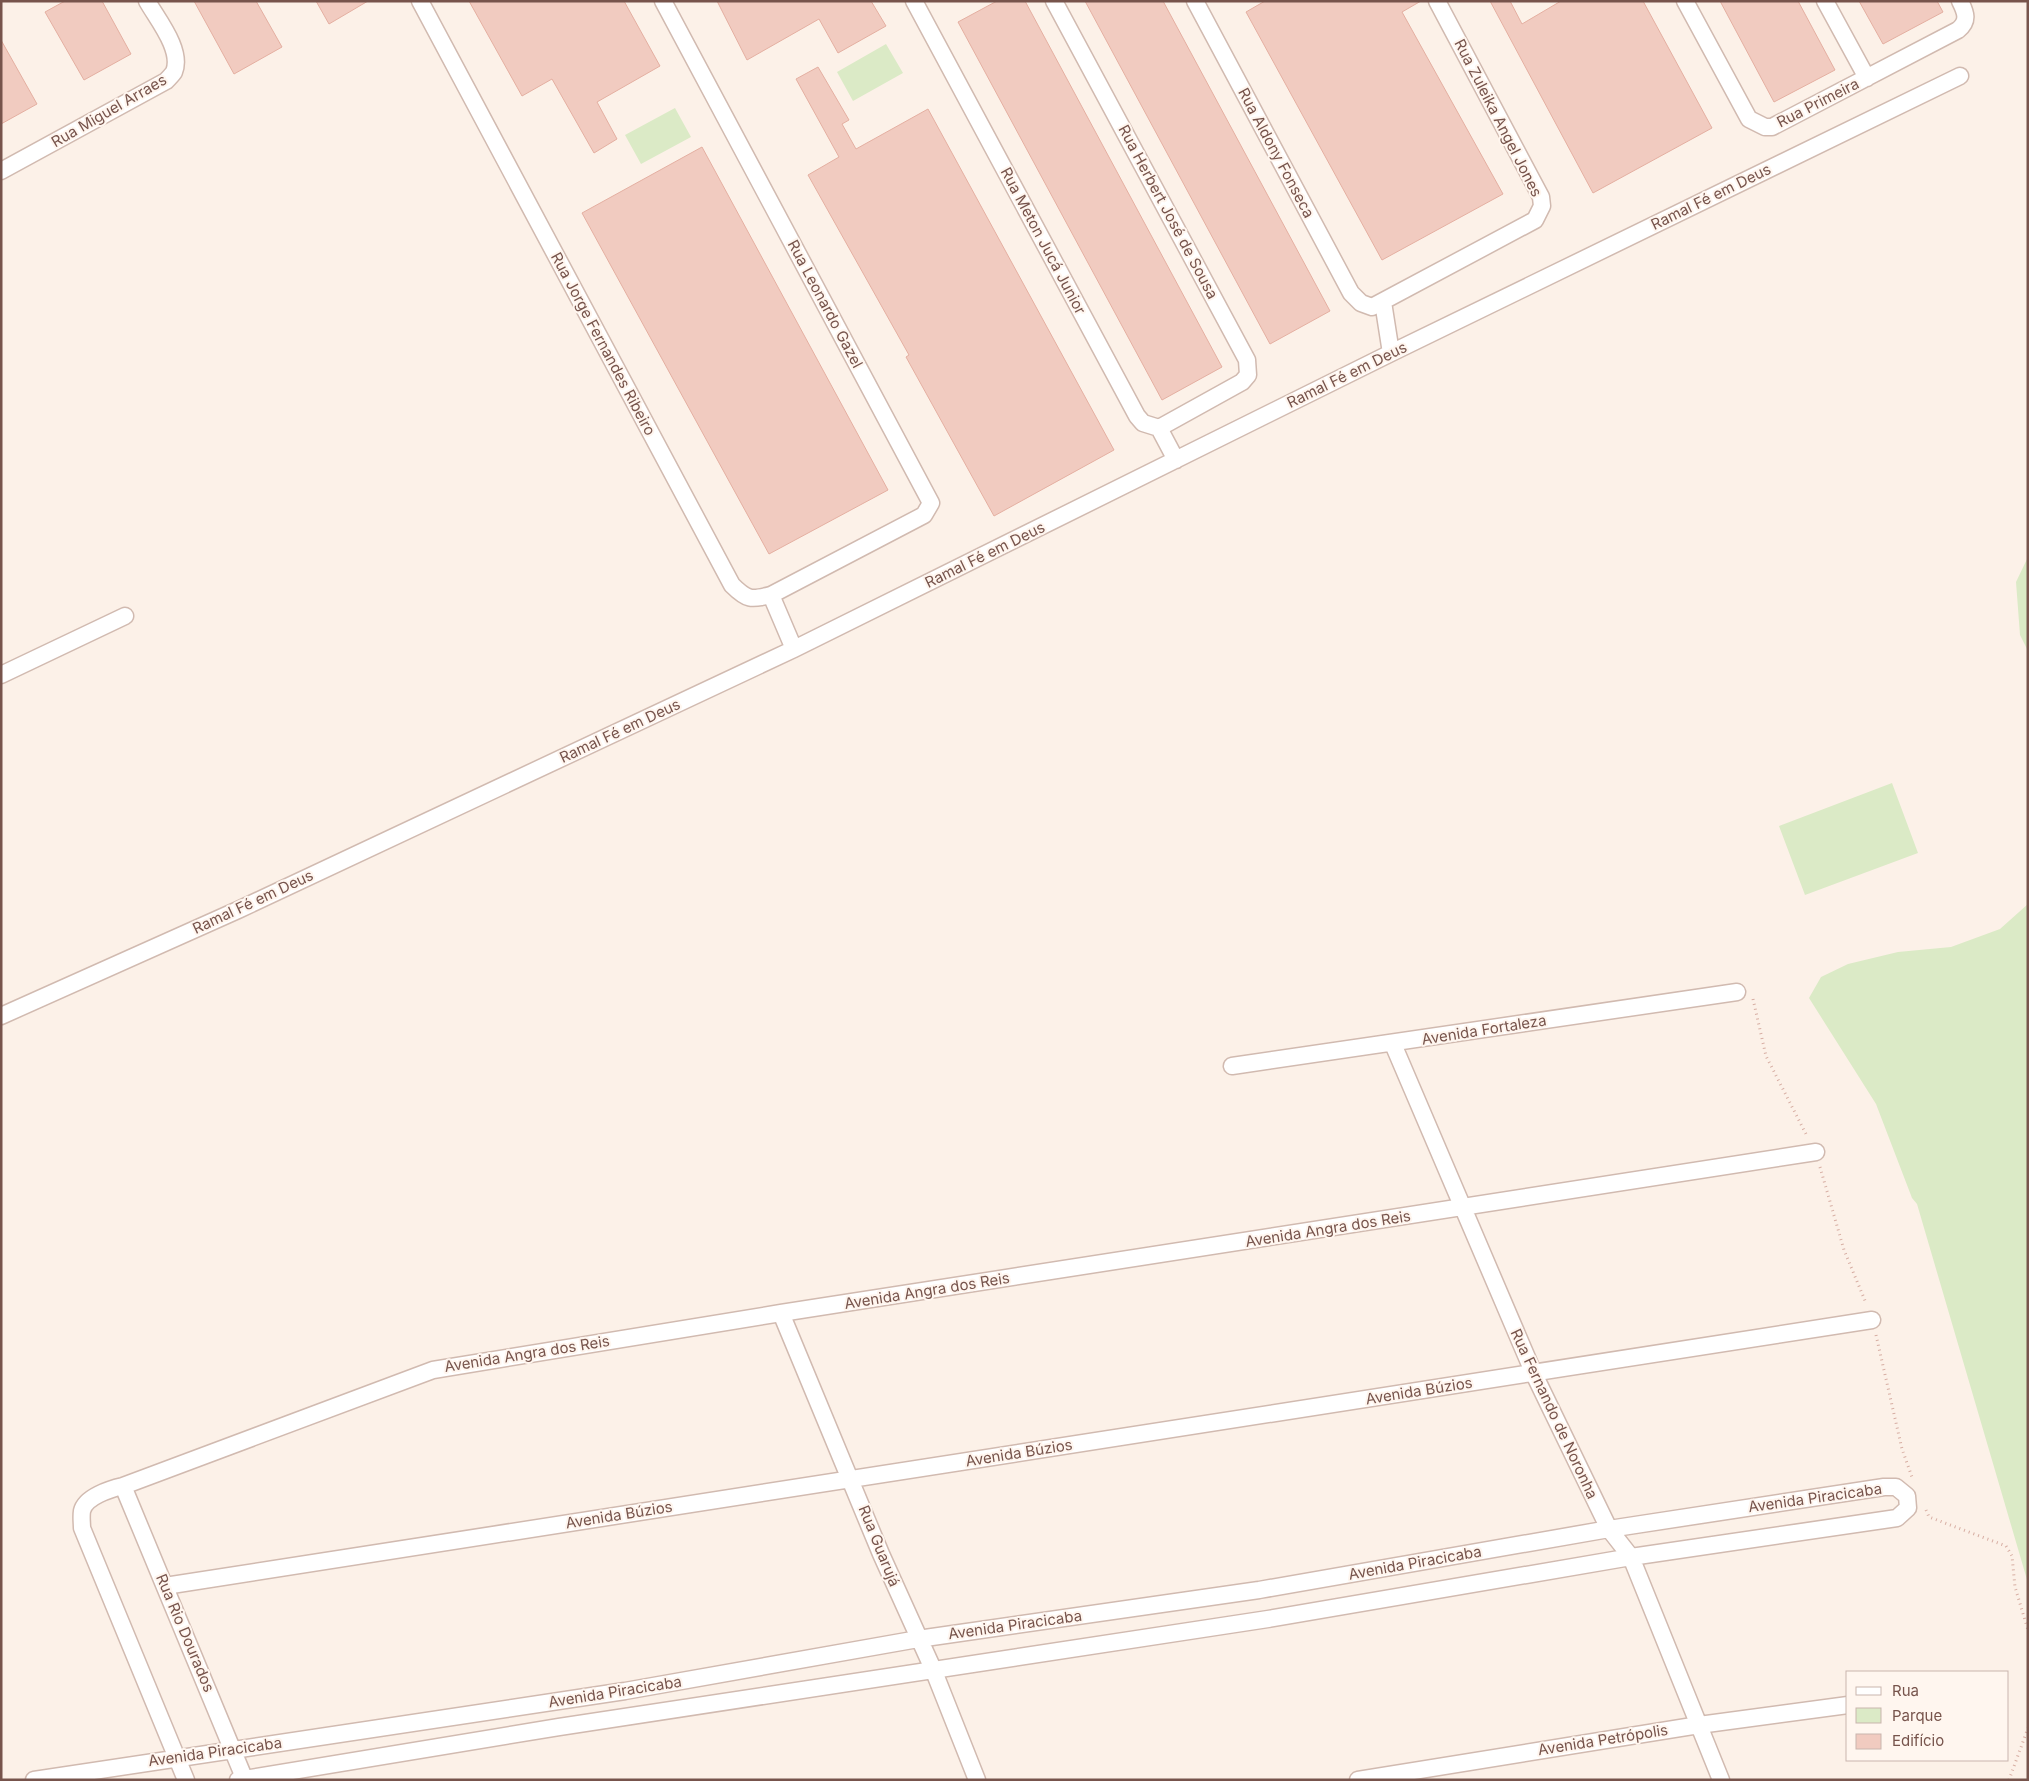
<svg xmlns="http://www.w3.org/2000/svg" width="2029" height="1781" font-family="Inter,sans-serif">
  <rect width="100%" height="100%" fill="#fcf1e8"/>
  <path fill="#dbeac6" d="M 886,44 L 903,73 L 853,101 L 837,72 Z
    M 675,108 L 691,137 L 641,164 L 625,135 Z
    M 2028,557 L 2028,651 L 2020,635 L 2016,582 Z
    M 1892,783 L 1918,853 L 1805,895 L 1779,826 Z
    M 2028,904 L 2028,1583 L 1917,1204 L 1912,1198 L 1876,1104 L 1809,998 L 1821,977 L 1848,964 L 1898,952 L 1951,947 L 2000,929 Z"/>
  <path fill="#f1cbc0" stroke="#e4afa1" d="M 65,1 L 102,1 L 131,54 L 84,80 L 45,12 Z
    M 194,1 L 256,1 L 282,47 L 234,74 Z
    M 316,1 L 368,1 L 329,24 Z
    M 469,1 L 624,1 L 660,66 L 597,102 L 617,139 L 594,153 L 552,79 L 522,96 Z
    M 717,1 L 871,1 L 886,26 L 838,53 L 819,19 L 747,60 Z
    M 997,1 L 1025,1 L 1222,367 L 1162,400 L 958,22 Z
    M 1085,1 L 1163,1 L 1330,311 L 1270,344 Z
    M 1265,1 L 1421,1 L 1402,12 L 1503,194 L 1382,260 L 1246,12 Z
    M 1490,1 L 1510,1 L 1522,24 L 1561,1 L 1643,1 L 1712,128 L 1593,193 Z
    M 1720,1 L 1798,1 L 1835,70 L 1774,102 Z
    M 1859,1 L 1937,1 L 1943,12 L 1883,44 Z
    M 1,40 L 37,104 L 1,124 Z
    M 818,67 L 849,120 L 842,124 L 856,149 L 928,109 L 1114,450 L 994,516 L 906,357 L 909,355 L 808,175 L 839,157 L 796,79 Z
    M 702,147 L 888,490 L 769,554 L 582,213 Z"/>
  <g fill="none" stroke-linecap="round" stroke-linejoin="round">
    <g stroke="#d1bab0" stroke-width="19">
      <path id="minor" d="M 420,1 L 732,585 C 747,600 751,600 771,595 L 924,515 L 931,503 L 663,1
        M 914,1 L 1137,416 L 1143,423 L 1159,428 L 1242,382 L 1248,375 L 1247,360 L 1054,1
        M 1195,1 L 1351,293 L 1361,303 L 1372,307 L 1535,220 L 1542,206 L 1541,197 L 1437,1
        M 1685,1 L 1749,119 L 1765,127 L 1772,127 L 1958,30 C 1969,21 1966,13 1960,1
        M 1825,1 L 1867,78
        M 1,171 L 166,81 C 168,79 172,75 174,72 C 183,50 157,19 147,1
        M 1383,302 L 1391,353
        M 1159,428 L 1176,460
        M 771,595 L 794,649
        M 1,675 L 125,616
        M 1,1016 L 238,910 L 794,649 L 1391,353 L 1960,76
        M 1393,1044 L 1534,1374 L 1609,1529 L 1631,1557 L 1721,1780
        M 1232,1066 L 1737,992
        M 781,1313 L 881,1554 L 933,1669 L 977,1780
        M 123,1486 L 245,1780
        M 165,1586 L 1872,1320
        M 34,1780 L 625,1691 L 918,1639 L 1259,1590 L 1609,1529 L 1884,1487 L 1896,1487 L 1907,1496 L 1908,1508 L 1897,1518 L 1631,1557 L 1268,1619 L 559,1727 L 238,1780
        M 186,1780 L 82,1528 C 82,1523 81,1517 82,1511 C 85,1497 110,1489 123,1486 L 433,1370 L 781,1313 L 1816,1152
        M 1358,1780 L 1699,1725 L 1848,1705"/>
    </g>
    <path stroke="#d7aea3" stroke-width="3" stroke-dasharray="1 4" stroke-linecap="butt" d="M 1753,999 L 1766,1056 L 1807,1136
      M 1820,1167 L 1844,1250 L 1866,1303
      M 1876,1335 L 1902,1449 L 1912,1477
      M 1926,1510 L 1929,1517 L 2006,1546 L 2012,1556 L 2015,1587 L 2028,1630
      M 2009,1780 L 2028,1728"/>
    <use href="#minor" stroke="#fff" stroke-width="16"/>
  </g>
  <g text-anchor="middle" stroke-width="4" stroke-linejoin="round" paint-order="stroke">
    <g font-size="15" fill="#77544c" stroke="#fff6ef">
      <text transform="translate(1818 103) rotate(-27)" y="5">Rua Primeira</text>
      <text transform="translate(109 111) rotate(-30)" y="5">Rua Miguel Arraes</text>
      <text transform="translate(1498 118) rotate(63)" y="5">Rua Zuleika Angel Jones</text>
      <text transform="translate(1276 153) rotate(62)" y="5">Rua Aldony Fonseca</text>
      <text transform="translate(1711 197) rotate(-26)" y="5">Ramal Fé em Deus</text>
      <text transform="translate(1168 212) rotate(62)" y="5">Rua Herbert José de Sousa</text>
      <text transform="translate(1043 241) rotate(62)" y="5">Rua Meton Jucá Junior</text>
      <text transform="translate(825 304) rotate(62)" y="5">Rua Leonardo Gazel</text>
      <text transform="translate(603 344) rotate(62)" y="5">Rua Jorge Fernandes Ribeiro</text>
      <text transform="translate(1347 375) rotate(-26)" y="5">Ramal Fé em Deus</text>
      <text transform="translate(985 555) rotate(-26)" y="5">Ramal Fé em Deus</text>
      <text transform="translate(620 731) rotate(-25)" y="5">Ramal Fé em Deus</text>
      <text transform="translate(253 902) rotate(-25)" y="5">Ramal Fé em Deus</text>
      <text transform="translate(1484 1030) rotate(-9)" y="5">Avenida Fortaleza</text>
      <text transform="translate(1328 1229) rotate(-9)" y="5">Avenida Angra dos Reis</text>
      <text transform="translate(927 1291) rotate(-9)" y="5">Avenida Angra dos Reis</text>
      <text transform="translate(527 1354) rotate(-9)" y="5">Avenida Angra dos Reis</text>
      <text transform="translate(1419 1391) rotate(-9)" y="5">Avenida Búzios</text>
      <text transform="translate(1554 1414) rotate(65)" y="5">Rua Fernando de Noronha</text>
      <text transform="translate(1019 1453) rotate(-9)" y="5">Avenida Búzios</text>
      <text transform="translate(1815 1498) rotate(-8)" y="5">Avenida Piracicaba</text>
      <text transform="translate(619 1515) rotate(-9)" y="5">Avenida Búzios</text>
      <text transform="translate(879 1546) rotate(68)" y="5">Rua Guarujá</text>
      <text transform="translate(1415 1563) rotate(-10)" y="5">Avenida Piracicaba</text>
      <text transform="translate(1015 1625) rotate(-8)" y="5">Avenida Piracicaba</text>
      <text transform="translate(185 1633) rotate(67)" y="5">Rua Rio Dourados</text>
      <text transform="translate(615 1692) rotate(-9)" y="5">Avenida Piracicaba</text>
      <text transform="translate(1603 1740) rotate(-9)" y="5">Avenida Petrópolis</text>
      <text transform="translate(215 1752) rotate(-8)" y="5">Avenida Piracicaba</text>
    </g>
  </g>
  <rect width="2029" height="1781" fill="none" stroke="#77544c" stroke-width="5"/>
  <rect x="1846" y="1671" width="162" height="90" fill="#fff6ef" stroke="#c9b5ae"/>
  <rect x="1856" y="1687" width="25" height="8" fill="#ffffff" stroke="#c9b5ae"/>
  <text x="1892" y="1696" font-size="15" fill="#77544c">Rua</text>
  <rect x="1856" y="1708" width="25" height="15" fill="#dbeac6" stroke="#c9b5ae"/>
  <text x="1892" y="1721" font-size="15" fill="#77544c">Parque</text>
  <rect x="1856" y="1734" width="25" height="15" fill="#f1cbc0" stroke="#c9b5ae"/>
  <text x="1892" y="1746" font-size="15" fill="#77544c">Edifício</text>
</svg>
